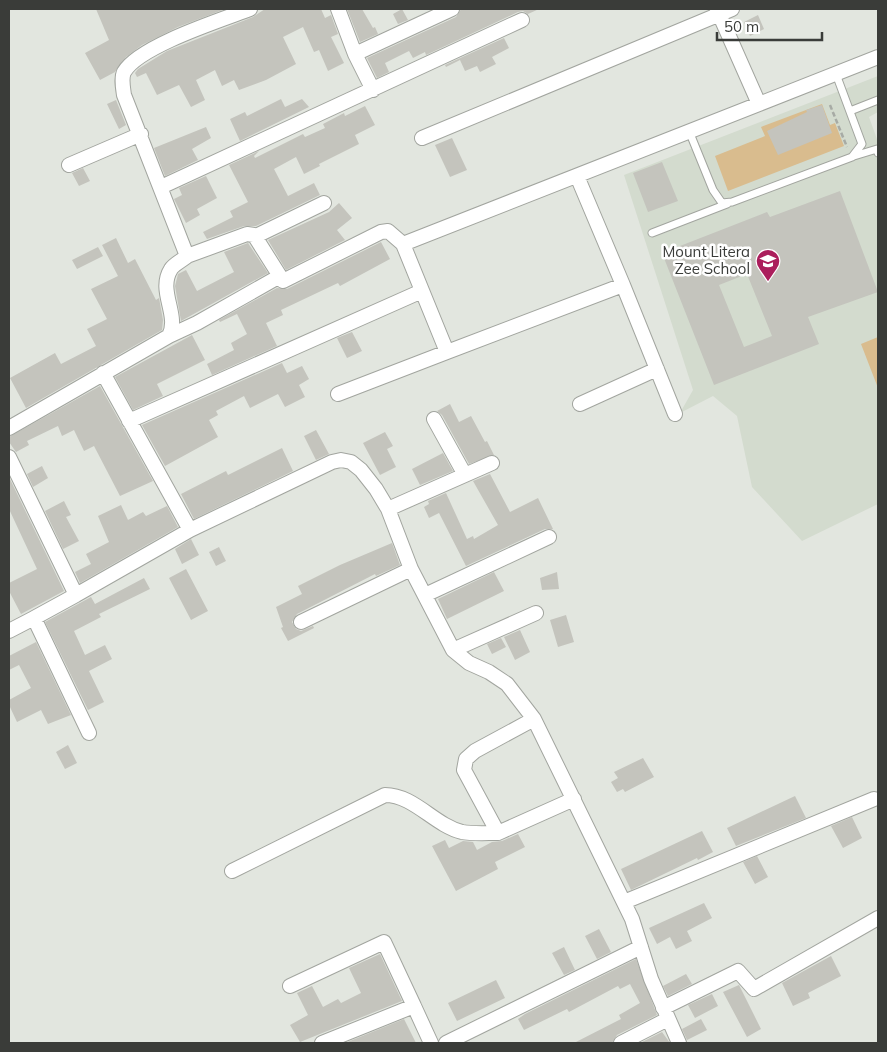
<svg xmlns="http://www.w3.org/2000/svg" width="887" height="1052" font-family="Mulish,sans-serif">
  <rect width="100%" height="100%" fill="#e2e6df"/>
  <path fill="#d3dbce" d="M 878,76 L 878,112 L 869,117 L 878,142 L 878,504 L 802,541 L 752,487 L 737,416 L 713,396 L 680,413 L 693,390 L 624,175 Z"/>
  <path fill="#d9bc8e" d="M 822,104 L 830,125 L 835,123 L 844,146 L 728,191 L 715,156 L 765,136 L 761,127 Z
    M 878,337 L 878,388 L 861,344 Z"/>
  <path fill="#c4c4bd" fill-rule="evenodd" d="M 96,9 L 225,9 L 178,27 L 142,45 L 126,57 L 115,72 L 100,80 L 85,53 L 109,40 Z
    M 265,9 L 321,9 L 325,18 L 331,15 L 338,34 L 331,37 L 344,63 L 328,71 L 319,50 L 314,52 L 303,27 L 283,37 L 296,64 L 266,80 L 239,90 L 234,80 L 222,86 L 215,70 L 196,80 L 205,100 L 191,107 L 179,85 L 157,95 L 146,73 L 137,77 L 135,73 L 138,69 L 167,51 L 253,17 Z
    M 347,9 L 362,9 L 373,28 L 375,27 L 378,34 L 360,42 Z
    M 402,9 L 408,20 L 398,24 L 393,14 Z
    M 461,9 L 539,9 L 528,14 L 523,11 L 518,12 L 426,55 L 425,52 L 413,58 L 409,51 L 385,63 L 389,72 L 377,78 L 367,58 L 456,17 Z
    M 758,15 L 764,29 L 750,36 L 744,22 Z
    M 504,38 L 509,48 L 492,57 L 496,64 L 480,72 L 477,66 L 465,71 L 460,60 L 446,67 L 445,65 Z
    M 281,99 L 285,107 L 302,99 L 309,107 L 240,141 L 230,119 L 245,112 L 247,116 Z
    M 116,100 L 126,125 L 119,129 L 107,104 Z
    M 822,105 L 832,133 L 778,155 L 767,131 L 807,112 L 806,110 Z
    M 365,106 L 375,125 L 355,135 L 359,144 L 319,164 L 320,166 L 304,174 L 296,157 L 274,169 L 288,196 L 314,183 L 320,195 L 256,226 L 244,226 L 207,239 L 203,232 L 233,217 L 230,211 L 248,202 L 229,165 L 259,151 L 254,156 L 255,158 L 303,134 L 305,137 L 325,128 L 323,124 L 344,113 L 345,116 Z
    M 206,127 L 211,138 L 192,149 L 198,160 L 165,176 L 154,148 Z
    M 452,138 L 467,170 L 450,177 L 435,145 Z
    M 662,162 L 678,201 L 648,212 L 633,173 Z
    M 83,168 L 90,181 L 79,186 L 72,173 Z
    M 206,176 L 217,198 L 197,209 L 200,215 L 186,223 L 174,199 L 182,195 L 179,188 Z
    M 840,191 L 878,292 L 808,317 L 819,344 L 714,385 L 662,253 L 767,212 L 770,217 ZM 747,274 L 772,336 L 744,347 L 719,285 Z
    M 339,203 L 352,218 L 337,230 L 345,240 L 286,270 L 268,240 L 329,212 Z
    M 116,238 L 128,263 L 135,259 L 156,300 L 159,298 L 163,320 L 162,330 L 26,408 L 10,378 L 55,353 L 61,364 L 96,346 L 87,329 L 107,319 L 91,289 L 118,276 L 102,245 Z
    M 381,242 L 390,259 L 340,286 L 338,283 L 281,310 L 283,315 L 266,323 L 277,346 L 212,375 L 207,364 L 234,350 L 231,343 L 247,334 L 237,314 L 220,322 L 219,320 L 277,288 L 287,289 Z
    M 248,243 L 268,273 L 181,321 L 175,286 L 178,274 L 186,270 L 197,291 L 234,272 L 224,252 Z
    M 98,247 L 103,256 L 77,269 L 72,260 Z
    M 352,332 L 362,351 L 347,358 L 337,338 Z
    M 192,335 L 205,360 L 157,384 L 163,396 L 133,410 L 115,377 Z
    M 282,363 L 287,373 L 302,366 L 309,379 L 299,385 L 305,397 L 285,407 L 278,394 L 250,408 L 244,396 L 216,411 L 218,415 L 209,420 L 218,437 L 165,466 L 142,425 Z
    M 100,386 L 153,481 L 120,496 L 94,446 L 84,451 L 74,430 L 62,436 L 58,426 L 27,441 L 29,445 L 16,452 L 9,442 L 9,437 Z
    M 450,404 L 459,422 L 471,416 L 485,442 L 487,441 L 494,455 L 469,464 L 442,415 L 437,411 Z
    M 316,430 L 329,454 L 316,460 L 304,436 Z
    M 385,432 L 393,446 L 387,449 L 396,467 L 380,475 L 363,443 Z
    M 282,448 L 293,471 L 194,519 L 181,494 L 226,471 L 228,475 Z
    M 443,453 L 453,471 L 420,485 L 412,469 Z
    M 42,466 L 48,478 L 33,487 L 27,474 Z
    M 490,474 L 510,512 L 538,498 L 553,529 L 545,529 L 466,566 L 439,513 L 429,518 L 424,507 L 429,504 L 428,501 L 446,493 L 467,539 L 473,536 L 474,539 L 498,525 L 473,481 Z
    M 9,477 L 64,591 L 21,614 L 9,591 L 9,583 L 37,569 L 9,509 Z
    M 64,501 L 71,515 L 66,517 L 79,541 L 63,549 L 45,511 Z
    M 121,505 L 128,520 L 143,512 L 146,516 L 167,506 L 178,527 L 80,583 L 75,572 L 91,564 L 86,554 L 109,542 L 98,516 Z
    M 191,539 L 199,555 L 182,564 L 175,549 Z
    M 392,543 L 400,565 L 376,576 L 375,574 L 297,614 L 292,622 L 296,629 L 301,631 L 313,626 L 314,628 L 288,641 L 281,628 L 283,627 L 276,607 L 302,594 L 298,586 L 340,565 Z
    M 219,547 L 226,561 L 216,566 L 209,552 Z
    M 186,569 L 208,611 L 191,620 L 169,578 Z
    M 494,572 L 504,591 L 447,619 L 438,599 Z
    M 557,572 L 559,589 L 542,590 L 540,578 Z
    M 144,578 L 150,589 L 99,614 L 101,617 L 74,631 L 85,655 L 105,645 L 112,659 L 89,671 L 104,702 L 88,710 L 45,622 L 91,597 L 95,604 Z
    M 566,615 L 574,642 L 558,647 L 550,620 Z
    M 520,630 L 530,652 L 515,660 L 504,637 Z
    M 501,638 L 506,647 L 492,654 L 487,644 Z
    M 36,642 L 71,715 L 48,724 L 41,710 L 17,722 L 9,705 L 9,700 L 31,688 L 19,665 L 9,670 L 9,656 Z
    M 68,745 L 77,763 L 65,769 L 56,752 Z
    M 643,758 L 654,777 L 625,792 L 623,789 L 617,792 L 611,782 L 618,778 L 614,772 Z
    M 795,796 L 806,818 L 736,846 L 727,828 Z
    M 852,817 L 862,838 L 843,848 L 831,826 Z
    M 702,831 L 713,852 L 698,860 L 697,858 L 631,890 L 621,869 Z
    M 518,834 L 525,847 L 495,862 L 498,869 L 456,891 L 432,846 L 445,840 L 449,848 L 463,841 L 473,842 L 477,850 L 492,842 L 502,841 Z
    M 757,856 L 768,877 L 755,884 L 743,862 Z
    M 704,903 L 712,918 L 687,931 L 692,941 L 676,949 L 670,937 L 657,944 L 649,928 Z
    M 599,929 L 611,952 L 597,959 L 585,936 Z
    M 564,947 L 575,970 L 564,975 L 552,953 Z
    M 380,954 L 402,1001 L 300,1042 L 290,1025 L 308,1015 L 297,993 L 312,986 L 323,1007 L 338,999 L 341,1003 L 361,993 L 349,968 Z
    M 831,956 L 841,976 L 808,993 L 810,998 L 793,1006 L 782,983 Z
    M 636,959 L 657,1015 L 617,1035 L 612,1043 L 574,1043 L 621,1019 L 619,1015 L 640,1003 L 630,984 L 620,989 L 618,986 L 569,1012 L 567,1009 L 524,1030 L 518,1019 L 525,1014 Z
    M 686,974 L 692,984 L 668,996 L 663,986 Z
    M 496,980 L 505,998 L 457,1021 L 448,1003 Z
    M 739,985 L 761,1029 L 747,1037 L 723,992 Z
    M 712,994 L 718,1006 L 695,1018 L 688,1005 Z
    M 404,1019 L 416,1043 L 345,1043 Z
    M 701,1019 L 707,1030 L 687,1040 L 682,1029 Z
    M 662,1032 L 670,1043 L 640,1043 Z"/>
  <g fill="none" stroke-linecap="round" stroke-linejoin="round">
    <g stroke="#a2a59f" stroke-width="9">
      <path id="service" d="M 850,111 L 878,100
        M 689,131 L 713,190 L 722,203 L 732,202 L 852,157 L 862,144 L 836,74
        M 854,156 L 877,149 L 878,153
        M 652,233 L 727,204"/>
    </g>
    <g stroke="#a2a59f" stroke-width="16">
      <path id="minor" d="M 338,9 L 355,54 L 373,90
        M 717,9 L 759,104 L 878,57
        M 355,54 L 452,9
        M 422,138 L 732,9
        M 69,165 L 141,134
        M 161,187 L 522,20
        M 256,236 L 324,203
        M 403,244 L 447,352 L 623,285 L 577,176
        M 187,256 L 247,234 L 254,235 L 283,281 L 381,232 L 388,231 L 403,244 L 759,104
        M 623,285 L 675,414
        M 169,336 L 197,323 L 280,276
        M 103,373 L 190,530
        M 338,394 L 447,352
        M 580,404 L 657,369
        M 434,419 L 465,475
        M 129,421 L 422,291
        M 9,428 L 169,336 C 180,315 157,291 171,269 C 174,264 183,260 187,256 L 124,95 C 123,88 121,78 124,72 C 139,46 221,20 250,9
        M 9,457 L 76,595 L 190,530 L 332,462 L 341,460 L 351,462 L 361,470 L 376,489 L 388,509 L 411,569 L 453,650 L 469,663 L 489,672 L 507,684 L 534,719 L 632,919 L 651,979 L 679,1043
        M 388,509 L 492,463
        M 76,595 L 34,618 L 89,733
        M 425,595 L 549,537
        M 301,622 L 411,569
        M 9,631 L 34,618
        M 453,650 L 536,613
        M 534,719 L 475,751 L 466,759 L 464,770 L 498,833 L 574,799
        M 232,871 L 385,795 C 414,795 434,825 462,832 C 473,834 486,833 498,833
        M 624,902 L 874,799
        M 290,986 L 384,942 L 414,1006
        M 663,1008 L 738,971 L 754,989 L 878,918
        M 322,1043 L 414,1006 L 431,1043
        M 446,1043 L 641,947
        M 621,1043 L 668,1019"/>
    </g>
    <path stroke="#a7aba5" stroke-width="2.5" stroke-dasharray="5 2.5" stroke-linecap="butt" d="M 830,105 L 847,147"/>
    <use href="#service" stroke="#fff" stroke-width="7"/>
    <use href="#minor" stroke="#fff" stroke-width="14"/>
  </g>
  <defs>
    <g id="school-pin" transform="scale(1.25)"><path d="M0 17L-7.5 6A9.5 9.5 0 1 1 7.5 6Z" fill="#ab1e5c" stroke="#fff"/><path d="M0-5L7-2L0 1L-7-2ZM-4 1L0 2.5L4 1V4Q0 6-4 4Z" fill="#fff"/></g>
  </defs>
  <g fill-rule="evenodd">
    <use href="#school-pin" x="768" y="261"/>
  </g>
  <g text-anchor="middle" stroke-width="5" stroke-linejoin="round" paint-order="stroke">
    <g font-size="15" fill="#3a3c39" stroke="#fff" text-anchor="end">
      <text x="750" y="257">Mount Litera<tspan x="750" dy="17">Zee School</tspan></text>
    </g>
  </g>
  <rect width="887" height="1052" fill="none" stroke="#3a3c39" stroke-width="20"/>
  <path d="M717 32v8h105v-8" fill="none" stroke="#3a3c39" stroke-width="2.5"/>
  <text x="724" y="32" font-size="15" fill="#3a3c39" stroke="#ffffff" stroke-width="4" paint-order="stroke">50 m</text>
</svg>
